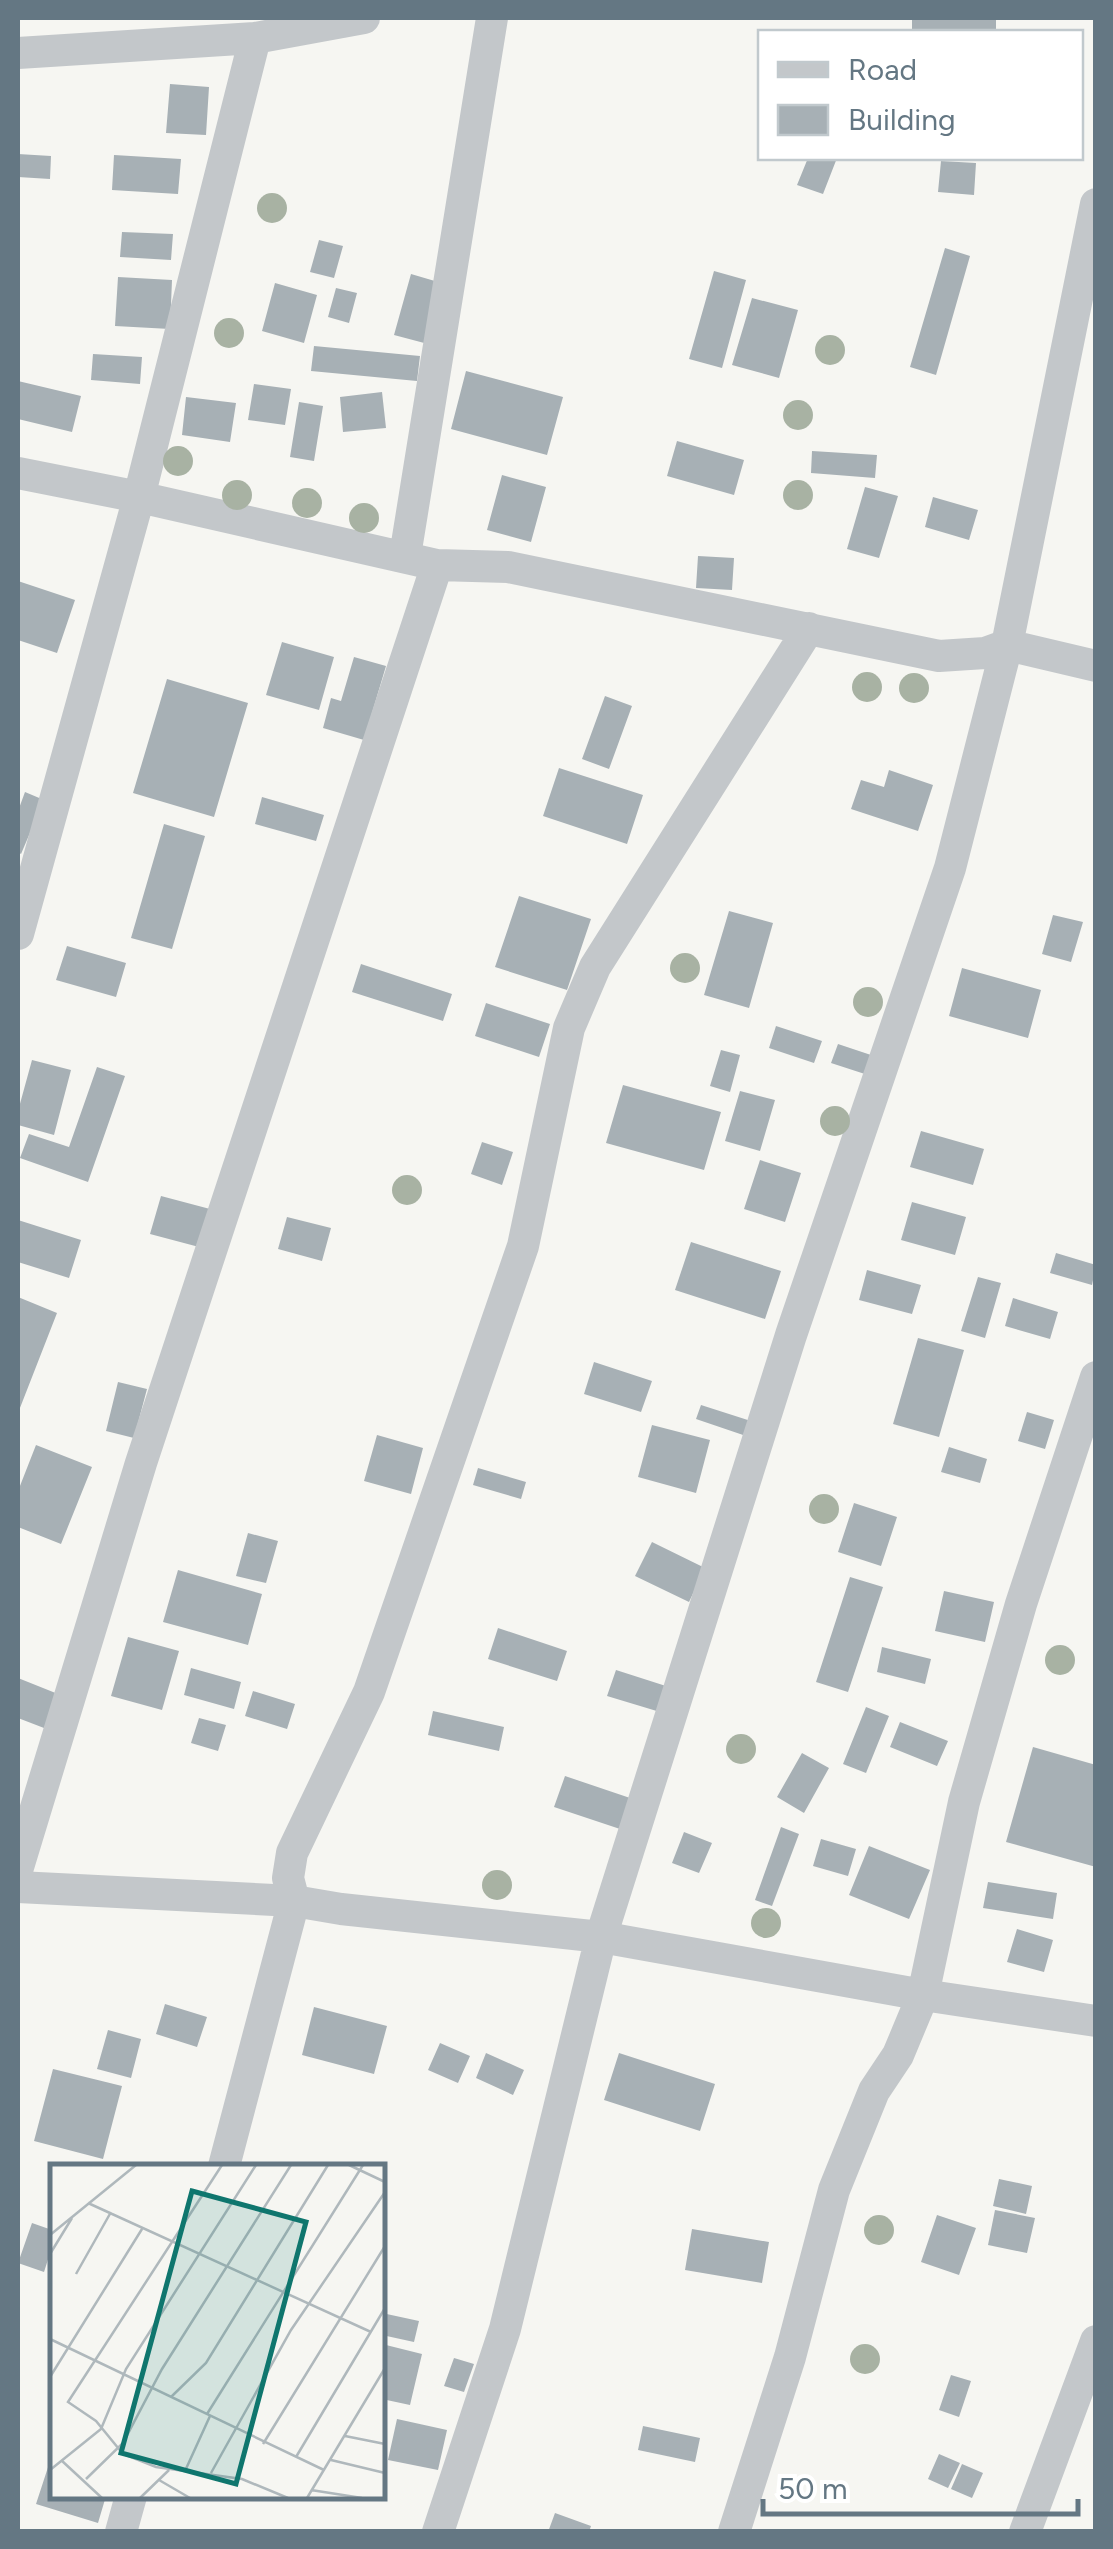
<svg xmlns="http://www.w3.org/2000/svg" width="1113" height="2549" font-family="Figtree,sans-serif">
  <rect width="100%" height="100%" fill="#f6f6f2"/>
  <path fill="#a7b0b5" d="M 912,18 L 996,18 L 996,32 L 912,32 Z
    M 170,84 L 209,87 L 206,135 L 166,133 Z
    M 18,154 L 51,156 L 50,179 L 18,177 Z
    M 114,155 L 181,159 L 178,194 L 112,190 Z
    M 808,158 L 837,158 L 823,194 L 797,185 Z
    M 941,161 L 976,163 L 974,195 L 938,192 Z
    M 122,232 L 173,234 L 171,260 L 120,257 Z
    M 319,240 L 343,246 L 334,278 L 310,272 Z
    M 945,248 L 970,256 L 936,375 L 910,367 Z
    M 714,271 L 746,280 L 722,368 L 689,359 Z
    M 411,274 L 445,284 L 428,344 L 394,335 Z
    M 118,277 L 172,280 L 170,329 L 115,326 Z
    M 275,283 L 317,295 L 304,343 L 262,331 Z
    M 336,288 L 357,293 L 349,323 L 328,317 Z
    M 752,298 L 798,310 L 779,378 L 732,365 Z
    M 314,346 L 420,356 L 417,381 L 311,371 Z
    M 93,354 L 142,357 L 140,384 L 91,380 Z
    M 466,371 L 563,397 L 547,455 L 451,429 Z
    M 18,381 L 81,396 L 72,432 L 18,419 Z
    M 254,384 L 291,389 L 285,425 L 248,420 Z
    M 382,392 L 386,428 L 343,432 L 340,397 Z
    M 186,397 L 236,403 L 230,442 L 182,435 Z
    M 299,402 L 323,406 L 314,461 L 290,457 Z
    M 677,441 L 744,460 L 734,495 L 667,476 Z
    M 812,451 L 877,455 L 875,478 L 811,473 Z
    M 502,475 L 546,487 L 531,542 L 487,530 Z
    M 865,487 L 898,496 L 879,558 L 847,549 Z
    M 933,497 L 978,510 L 969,540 L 925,527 Z
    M 698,556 L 734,558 L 732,590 L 696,588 Z
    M 18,581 L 75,600 L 57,653 L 18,640 Z
    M 282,642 L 334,657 L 319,710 L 266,695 Z
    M 354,657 L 386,666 L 364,740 L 323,728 L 331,698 L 341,701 Z
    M 167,679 L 248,703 L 214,817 L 133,793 Z
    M 605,696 L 632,706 L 609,769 L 582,759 Z
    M 559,768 L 643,795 L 627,844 L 543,816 Z
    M 889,770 L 933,785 L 918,831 L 851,809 L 861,780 L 884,787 Z
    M 25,792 L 44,800 L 21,854 L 18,852 L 18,811 Z
    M 262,797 L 324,815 L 316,841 L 255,824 Z
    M 164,824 L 205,836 L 172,949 L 131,938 Z
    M 519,896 L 591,919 L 567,990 L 495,967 Z
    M 729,911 L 773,923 L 749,1008 L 704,995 Z
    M 1053,915 L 1083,922 L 1071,962 L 1042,954 Z
    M 67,946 L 126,963 L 116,997 L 56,980 Z
    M 361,964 L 452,994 L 443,1021 L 352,992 Z
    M 962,968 L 1041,990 L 1028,1038 L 949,1016 Z
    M 486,1003 L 550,1024 L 539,1057 L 475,1036 Z
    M 776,1026 L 822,1041 L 814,1063 L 769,1048 Z
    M 838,1044 L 877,1057 L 871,1076 L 831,1063 Z
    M 721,1050 L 740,1055 L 730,1092 L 710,1086 Z
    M 32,1060 L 71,1070 L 54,1135 L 18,1125 L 18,1111 Z
    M 97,1067 L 125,1076 L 88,1182 L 20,1158 L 29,1134 L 69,1147 Z
    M 623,1085 L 721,1112 L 704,1170 L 606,1143 Z
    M 740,1091 L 775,1100 L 760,1151 L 725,1141 Z
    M 921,1131 L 984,1149 L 973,1185 L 910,1167 Z
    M 482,1142 L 513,1152 L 502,1185 L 471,1174 Z
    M 760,1160 L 801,1173 L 785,1222 L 744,1209 Z
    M 161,1196 L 210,1209 L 199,1247 L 150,1234 Z
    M 912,1202 L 966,1217 L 955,1255 L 901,1240 Z
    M 287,1217 L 331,1228 L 322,1261 L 278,1249 Z
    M 18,1220 L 81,1240 L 69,1278 L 18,1262 Z
    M 691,1242 L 781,1271 L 765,1319 L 675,1290 Z
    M 1056,1253 L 1096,1265 L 1092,1285 L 1050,1273 Z
    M 867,1270 L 921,1285 L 912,1314 L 859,1300 Z
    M 978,1277 L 1001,1283 L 985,1338 L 961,1331 Z
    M 18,1297 L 57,1313 L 18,1413 Z
    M 1013,1298 L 1058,1312 L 1050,1339 L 1005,1326 Z
    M 918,1338 L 964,1350 L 939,1437 L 893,1424 Z
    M 594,1362 L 652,1381 L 641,1412 L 584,1394 Z
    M 118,1382 L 147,1389 L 134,1438 L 106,1431 Z
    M 701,1405 L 754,1422 L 749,1437 L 696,1419 Z
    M 1027,1412 L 1054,1420 L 1045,1449 L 1018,1441 Z
    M 652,1425 L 710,1440 L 696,1493 L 638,1477 Z
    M 377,1435 L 423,1448 L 411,1494 L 364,1481 Z
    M 36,1445 L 92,1467 L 61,1544 L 18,1527 L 18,1491 Z
    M 949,1447 L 987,1459 L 980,1483 L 941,1472 Z
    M 478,1468 L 526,1482 L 521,1499 L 473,1485 Z
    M 854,1503 L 897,1517 L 881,1566 L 838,1552 Z
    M 248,1533 L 278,1541 L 266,1583 L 236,1576 Z
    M 652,1542 L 705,1568 L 689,1602 L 635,1576 Z
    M 178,1570 L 262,1594 L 248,1645 L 163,1622 Z
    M 850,1577 L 883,1587 L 848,1692 L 816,1682 Z
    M 944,1591 L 994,1602 L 985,1642 L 935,1631 Z
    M 498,1628 L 567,1651 L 557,1681 L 488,1659 Z
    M 128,1637 L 179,1651 L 162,1710 L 111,1696 Z
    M 882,1647 L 931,1659 L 925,1684 L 877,1672 Z
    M 191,1668 L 241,1682 L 234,1709 L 184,1695 Z
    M 616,1670 L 669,1687 L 660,1712 L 607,1696 Z
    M 18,1678 L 58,1694 L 44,1728 L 18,1718 Z
    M 253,1691 L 295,1704 L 287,1729 L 245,1716 Z
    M 866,1707 L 889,1716 L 866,1773 L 843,1764 Z
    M 433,1711 L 504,1727 L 499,1751 L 428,1735 Z
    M 199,1718 L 226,1725 L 218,1751 L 191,1743 Z
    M 900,1722 L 948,1741 L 937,1766 L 890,1747 Z
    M 1033,1747 L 1096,1765 L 1096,1867 L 1006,1842 Z
    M 802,1753 L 829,1768 L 804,1813 L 777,1797 Z
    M 565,1776 L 636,1800 L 626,1831 L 554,1807 Z
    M 781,1827 L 799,1834 L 772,1906 L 755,1900 Z
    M 684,1832 L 712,1843 L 699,1873 L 672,1863 Z
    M 821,1839 L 856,1849 L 848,1876 L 813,1866 Z
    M 869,1846 L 930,1870 L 909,1919 L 849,1895 Z
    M 988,1882 L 1057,1893 L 1053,1919 L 983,1908 Z
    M 1017,1929 L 1053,1940 L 1044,1972 L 1007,1962 Z
    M 165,2004 L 207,2017 L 197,2047 L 156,2034 Z
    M 314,2007 L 387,2026 L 374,2074 L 302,2055 Z
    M 108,2030 L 141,2039 L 131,2078 L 97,2069 Z
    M 440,2043 L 470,2056 L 458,2083 L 428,2070 Z
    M 486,2053 L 524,2070 L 513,2095 L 476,2078 Z
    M 619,2053 L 715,2084 L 700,2131 L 604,2100 Z
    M 53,2069 L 122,2086 L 103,2159 L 34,2141 Z
    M 999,2179 L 1032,2186 L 1026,2214 L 993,2206 Z
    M 995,2210 L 1035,2218 L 1027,2253 L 988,2245 Z
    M 937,2215 L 976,2228 L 959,2275 L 921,2262 Z
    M 32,2223 L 52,2230 L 52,2247 L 44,2272 L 18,2263 Z
    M 692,2229 L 769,2242 L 762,2283 L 685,2270 Z
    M 382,2313 L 419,2321 L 414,2342 L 382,2335 Z
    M 382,2344 L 422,2354 L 410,2405 L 382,2399 Z
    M 454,2358 L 474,2364 L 464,2392 L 444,2386 Z
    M 951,2375 L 971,2381 L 959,2417 L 939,2410 Z
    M 397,2419 L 447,2430 L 438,2470 L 388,2460 Z
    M 643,2426 L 700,2438 L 695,2462 L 638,2450 Z
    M 939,2454 L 960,2463 L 948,2488 L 928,2479 Z
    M 52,2455 L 52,2496 L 106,2496 L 98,2523 L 36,2504 Z
    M 962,2464 L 983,2473 L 972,2498 L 951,2489 Z
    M 555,2513 L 591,2526 L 589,2532 L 548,2532 Z"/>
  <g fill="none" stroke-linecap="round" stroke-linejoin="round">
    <path stroke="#c3c7ca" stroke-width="32" d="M 18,53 L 255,38 L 364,18
      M 18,473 L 139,497 L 437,565 L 508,567 L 939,656 L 985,653 L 1007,645 L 1096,666
      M 405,556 L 492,18
      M 18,934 L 139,497 L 255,38
      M 18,1867 L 141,1463 L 437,565
      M 18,1887 L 294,1901 L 341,1909 L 601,1937 L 923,1995 L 1096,2021
      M 224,2166 L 294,1901 L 288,1878 L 292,1853 L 369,1692 L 523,1246 L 569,1028 L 595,967 L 809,628
      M 121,2532 L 131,2496
      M 438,2532 L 505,2329 L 601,1937 L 791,1335 L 950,868 L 1007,645 L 1096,204
      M 734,2532 L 790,2357 L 834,2190 L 874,2091 L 898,2055 L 923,1995 L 964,1802 L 1021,1604 L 1096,1377
      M 1025,2532 L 1096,2341"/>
  </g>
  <g fill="#a8b2a3">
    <circle cx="272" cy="208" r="15"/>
    <circle cx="229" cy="333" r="15"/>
    <circle cx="830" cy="350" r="15"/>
    <circle cx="798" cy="415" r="15"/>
    <circle cx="178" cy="461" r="15"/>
    <circle cx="237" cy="495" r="15"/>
    <circle cx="798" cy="495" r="15"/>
    <circle cx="307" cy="503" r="15"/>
    <circle cx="364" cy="518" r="15"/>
    <circle cx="867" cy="687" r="15"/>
    <circle cx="914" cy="688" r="15"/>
    <circle cx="685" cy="968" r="15"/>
    <circle cx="868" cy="1002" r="15"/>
    <circle cx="835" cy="1121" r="15"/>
    <circle cx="407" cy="1190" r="15"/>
    <circle cx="824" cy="1509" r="15"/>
    <circle cx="1060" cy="1660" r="15"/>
    <circle cx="741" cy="1749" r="15"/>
    <circle cx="497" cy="1885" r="15"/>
    <circle cx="766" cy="1923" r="15"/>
    <circle cx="879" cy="2230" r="15"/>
    <circle cx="865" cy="2359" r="15"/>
  </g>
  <g transform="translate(50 2164)">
    <rect width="335" height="335" fill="#f6f6f2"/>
    <path fill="none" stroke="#afb8bc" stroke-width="2.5" d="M 172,1 L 18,238 L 46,257 L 73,290 L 106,303 L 192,315 L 238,334M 299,1 L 335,18M 38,39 L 321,168M 0,71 L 86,1M 0,90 L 22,54M 26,110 L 61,48M 0,175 L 274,306M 0,213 L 92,65M 121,233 L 156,199 L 278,1M 157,250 L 313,1M 295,272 L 335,280M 213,280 L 335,82M 246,293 L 335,144M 11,296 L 52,334M 281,296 L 335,309M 0,306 L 51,265 L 76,205 L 206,1M 135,307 L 160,252M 161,309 L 241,166 L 335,28M 36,315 L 73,279 L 112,205 L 241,1M 109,316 L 140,334M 261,326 L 312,334M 90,334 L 119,306M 257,334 L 335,204"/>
    <path fill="#0f766e" fill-opacity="0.15" stroke="#0f766e" stroke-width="5" d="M 142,27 L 256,58 L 186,320 L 71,289 Z"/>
    <rect width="335" height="335" fill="none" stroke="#647783" stroke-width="5"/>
  </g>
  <rect width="1113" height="2549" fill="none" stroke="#647783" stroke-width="40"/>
  <rect x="758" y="30" width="325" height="130" fill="#ffffff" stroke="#c1c9cd" stroke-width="2.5"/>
  <rect x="778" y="62" width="50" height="15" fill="#c3c7ca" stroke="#c1c9cd" stroke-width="2.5"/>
  <text x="848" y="80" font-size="30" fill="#647783">Road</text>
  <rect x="778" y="105" width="50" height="30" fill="#a7b0b5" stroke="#c1c9cd" stroke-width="2.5"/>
  <text x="848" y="130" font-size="30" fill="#647783">Building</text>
  <path d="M763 2499v15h315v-15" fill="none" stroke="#647783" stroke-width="5"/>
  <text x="778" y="2499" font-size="30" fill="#647783" stroke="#ffffff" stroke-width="8" paint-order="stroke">50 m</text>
</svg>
